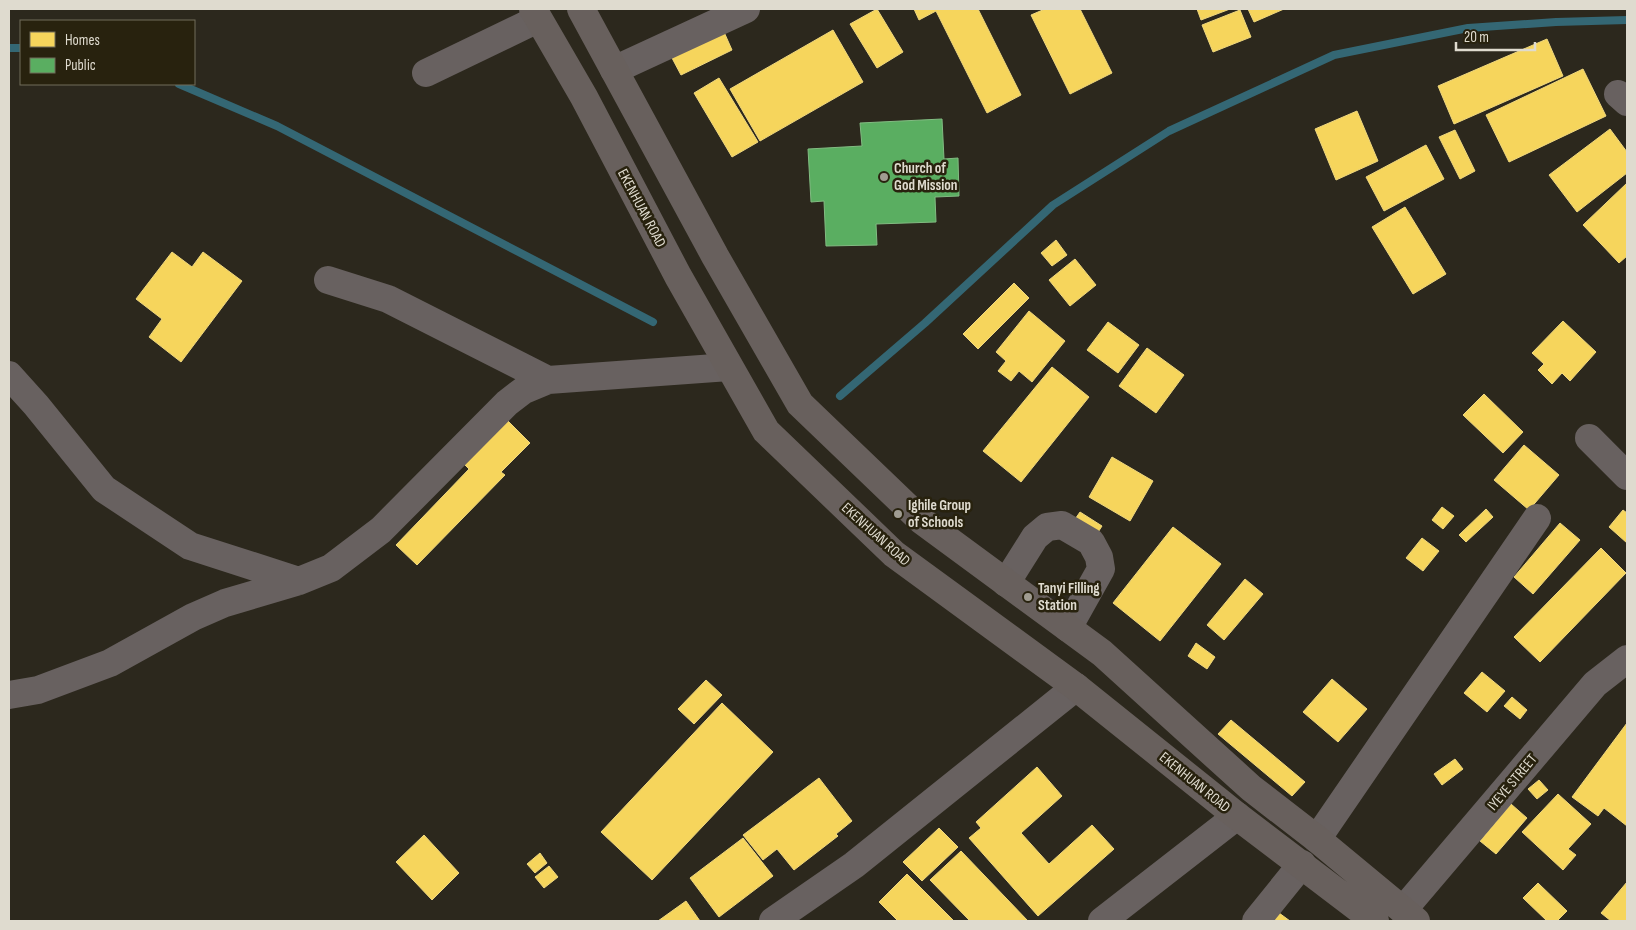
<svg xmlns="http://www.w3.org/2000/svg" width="1636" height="930" font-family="'Sofia Sans Condensed',sans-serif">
  <rect width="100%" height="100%" fill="#2c281d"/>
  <path fill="#f6d55c" stroke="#efd77e" d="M 877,9 L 903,52 L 877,68 L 850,24 Z
    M 914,9 L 978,9 L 1021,95 L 987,113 L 936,11 L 919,20 Z
    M 1045,9 L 1080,9 L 1112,73 L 1070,94 L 1031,15 Z
    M 1197,9 L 1230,9 L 1201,20 Z
    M 1248,9 L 1284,9 L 1254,22 Z
    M 1240,10 L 1251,37 L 1213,52 L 1202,25 Z
    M 833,30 L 863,82 L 760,141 L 730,89 Z
    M 724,32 L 732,50 L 681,75 L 672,58 Z
    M 1547,39 L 1563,76 L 1454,124 L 1438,86 Z
    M 1583,69 L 1606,116 L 1509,162 L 1486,115 Z
    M 719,78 L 758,142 L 732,157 L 694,93 Z
    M 1357,111 L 1378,161 L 1336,180 L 1315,129 Z
    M 1610,129 L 1627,152 L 1627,173 L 1577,212 L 1549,175 Z
    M 1455,130 L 1475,171 L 1460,179 L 1439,137 Z
    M 1426,145 L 1444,179 L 1384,211 L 1366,177 Z
    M 1627,183 L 1627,256 L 1619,263 L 1583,225 Z
    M 1405,207 L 1446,274 L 1413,294 L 1372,227 Z
    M 1056,240 L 1067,255 L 1052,266 L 1041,253 Z
    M 172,252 L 192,267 L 203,252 L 242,281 L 181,362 L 149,337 L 162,319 L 136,299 Z
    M 1075,259 L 1096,285 L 1070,306 L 1049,280 Z
    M 1014,283 L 1029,298 L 978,349 L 963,334 Z
    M 1029,311 L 1065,341 L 1032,382 L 1019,371 L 1011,381 L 998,371 L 1006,361 L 996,352 Z
    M 1563,321 L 1596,352 L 1570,381 L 1562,373 L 1552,384 L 1538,370 L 1544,364 L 1532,353 Z
    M 1108,322 L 1139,345 L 1118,373 L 1087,350 Z
    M 1147,348 L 1184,375 L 1156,413 L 1119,386 Z
    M 1052,367 L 1089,397 L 1021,482 L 983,451 Z
    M 1484,394 L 1523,432 L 1503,453 L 1463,415 Z
    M 504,417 L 530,443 L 501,472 L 505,475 L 417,565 L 396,545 L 469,469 L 461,461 Z
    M 1524,445 L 1559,475 L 1529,510 L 1494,480 Z
    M 1112,457 L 1153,481 L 1130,521 L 1089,497 Z
    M 1442,507 L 1454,516 L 1443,529 L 1432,520 Z
    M 1486,509 L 1493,517 L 1466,542 L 1459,535 Z
    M 1623,510 L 1627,513 L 1627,543 L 1609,527 Z
    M 1080,512 L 1102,526 L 1093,540 L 1071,525 Z
    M 1560,523 L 1580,540 L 1533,594 L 1514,577 Z
    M 1173,527 L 1221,564 L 1160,641 L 1113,603 Z
    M 1422,538 L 1439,551 L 1423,571 L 1406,558 Z
    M 1601,548 L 1626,573 L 1540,662 L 1514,637 Z
    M 1245,579 L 1263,594 L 1224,640 L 1207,625 Z
    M 1196,643 L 1215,657 L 1207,669 L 1188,656 Z
    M 1482,672 L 1505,691 L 1487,712 L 1464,693 Z
    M 1332,679 L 1367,709 L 1338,742 L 1303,712 Z
    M 706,680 L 722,695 L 694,724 L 678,709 Z
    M 1512,697 L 1527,710 L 1520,719 L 1504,706 Z
    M 722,703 L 773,752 L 652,880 L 601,832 Z
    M 1231,720 L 1305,782 L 1292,796 L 1218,734 Z
    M 1627,723 L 1627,826 L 1604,808 L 1598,816 L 1572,797 Z
    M 1455,759 L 1463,769 L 1442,785 L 1434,774 Z
    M 1037,767 L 1062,796 L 1021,833 L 1049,864 L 1092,825 L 1114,849 L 1038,916 L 969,838 L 981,828 L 976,822 Z
    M 819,778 L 852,821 L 836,834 L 838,836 L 794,870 L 777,849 L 763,860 L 743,835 Z
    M 1539,780 L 1548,790 L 1537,799 L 1528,789 Z
    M 1558,794 L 1591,824 L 1568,849 L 1576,855 L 1563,870 L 1522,832 Z
    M 1511,804 L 1527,818 L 1496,854 L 1480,841 Z
    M 939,828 L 958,847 L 922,881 L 903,862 Z
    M 424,835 L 459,873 L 432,900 L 396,862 Z
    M 743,838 L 773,876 L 719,917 L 690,878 Z
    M 961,851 L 1028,921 L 970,921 L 930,880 Z
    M 540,853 L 547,863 L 535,873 L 527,864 Z
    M 549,866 L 558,877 L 544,888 L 535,877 Z
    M 907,874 L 954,921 L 898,921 L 879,902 Z
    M 1627,882 L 1627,921 L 1611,921 L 1601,913 Z
    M 1538,883 L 1567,911 L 1557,921 L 1547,921 L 1523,898 Z
    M 686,901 L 700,921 L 658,921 Z
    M 1275,910 L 1290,921 L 1267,921 Z"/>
  <path fill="#5aae61" stroke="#82bc82" d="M 942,119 L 944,159 L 958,158 L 959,196 L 935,197 L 936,222 L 876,224 L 877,245 L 826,246 L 824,201 L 811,202 L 808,149 L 862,146 L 860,123 Z"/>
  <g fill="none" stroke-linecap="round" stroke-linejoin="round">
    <path stroke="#346774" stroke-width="8" d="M 9,48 L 21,48
      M 179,84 L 277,126 L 653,322
      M 840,396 L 925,323 L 1053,205 L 1169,131 L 1334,55 L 1468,28 L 1556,22 L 1627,20"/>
    <path stroke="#686160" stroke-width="28" d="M 614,70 L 746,9
      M 426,73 L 538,19
      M 1618,94 L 1627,102
      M 328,280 L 388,299 L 548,380
      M 9,375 L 36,405 L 104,489 L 190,546 L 299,581
      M 1589,438 L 1627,476
      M 1006,583 L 1035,537 L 1047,527 L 1062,525 L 1091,542 L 1099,557 L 1101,569 L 1068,628
      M 9,695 L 38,690 L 110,663 L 193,617 L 225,603 L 299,581 L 331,568 L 381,530 L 507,403 L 524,390 L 548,380 L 729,367
      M 1317,839 L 1537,518
      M 1403,910 L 1595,684 L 1627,659
      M 773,921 L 854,865 L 1076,687
      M 1102,921 L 1237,816
      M 1256,921 L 1302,864"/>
    <path stroke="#68605d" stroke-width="28" d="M 533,9 L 584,97 L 678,276 L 766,431 L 894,554 L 1076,687 L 1237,816 L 1375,921
      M 581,9 L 715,256 L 800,404 L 921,520 L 1102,653 L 1251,788 L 1317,839 L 1416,921"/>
  </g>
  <g fill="#a09c91" stroke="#28220e" stroke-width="2">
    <circle cx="884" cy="177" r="5"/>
    <circle cx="898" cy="514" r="5"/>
    <circle cx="1028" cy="597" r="5"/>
  </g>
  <g text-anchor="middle" stroke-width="5" stroke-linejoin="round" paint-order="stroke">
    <g font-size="15" font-weight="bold" fill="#dfdbcf" stroke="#28220e" text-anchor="start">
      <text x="894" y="173">Church of<tspan x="894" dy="17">God Mission</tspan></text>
      <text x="908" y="510">Ighile Group<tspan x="908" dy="17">of Schools</tspan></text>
      <text x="1038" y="593">Tanyi Filling<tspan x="1038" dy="17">Station</tspan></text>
    </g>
    <g font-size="15" fill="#dfdbcf" stroke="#28220e">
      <text transform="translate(642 208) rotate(62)" y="5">EKENHUAN ROAD</text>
      <text transform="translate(876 534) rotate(42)" y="5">EKENHUAN ROAD</text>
      <text transform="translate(1195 782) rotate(39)" y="5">EKENHUAN ROAD</text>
      <text transform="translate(1512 782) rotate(-50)" y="5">IYEYE STREET</text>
    </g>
  </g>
  <rect width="1636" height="930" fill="none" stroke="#dfdbcf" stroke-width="20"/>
  <rect x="20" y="20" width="175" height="65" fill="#28220e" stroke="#716c5b"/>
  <rect x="30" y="32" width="25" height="15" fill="#f6d55c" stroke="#716c5b"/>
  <text x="65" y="45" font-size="15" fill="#dfdbcf">Homes</text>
  <rect x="30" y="58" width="25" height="15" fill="#5aae61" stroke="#716c5b"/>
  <text x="65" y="70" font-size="15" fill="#dfdbcf">Public</text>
  <path d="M1456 42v8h79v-8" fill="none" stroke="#dfdbcf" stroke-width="2.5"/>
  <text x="1464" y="42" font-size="15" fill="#dfdbcf" stroke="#28220e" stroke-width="4" paint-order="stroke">20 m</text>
</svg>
